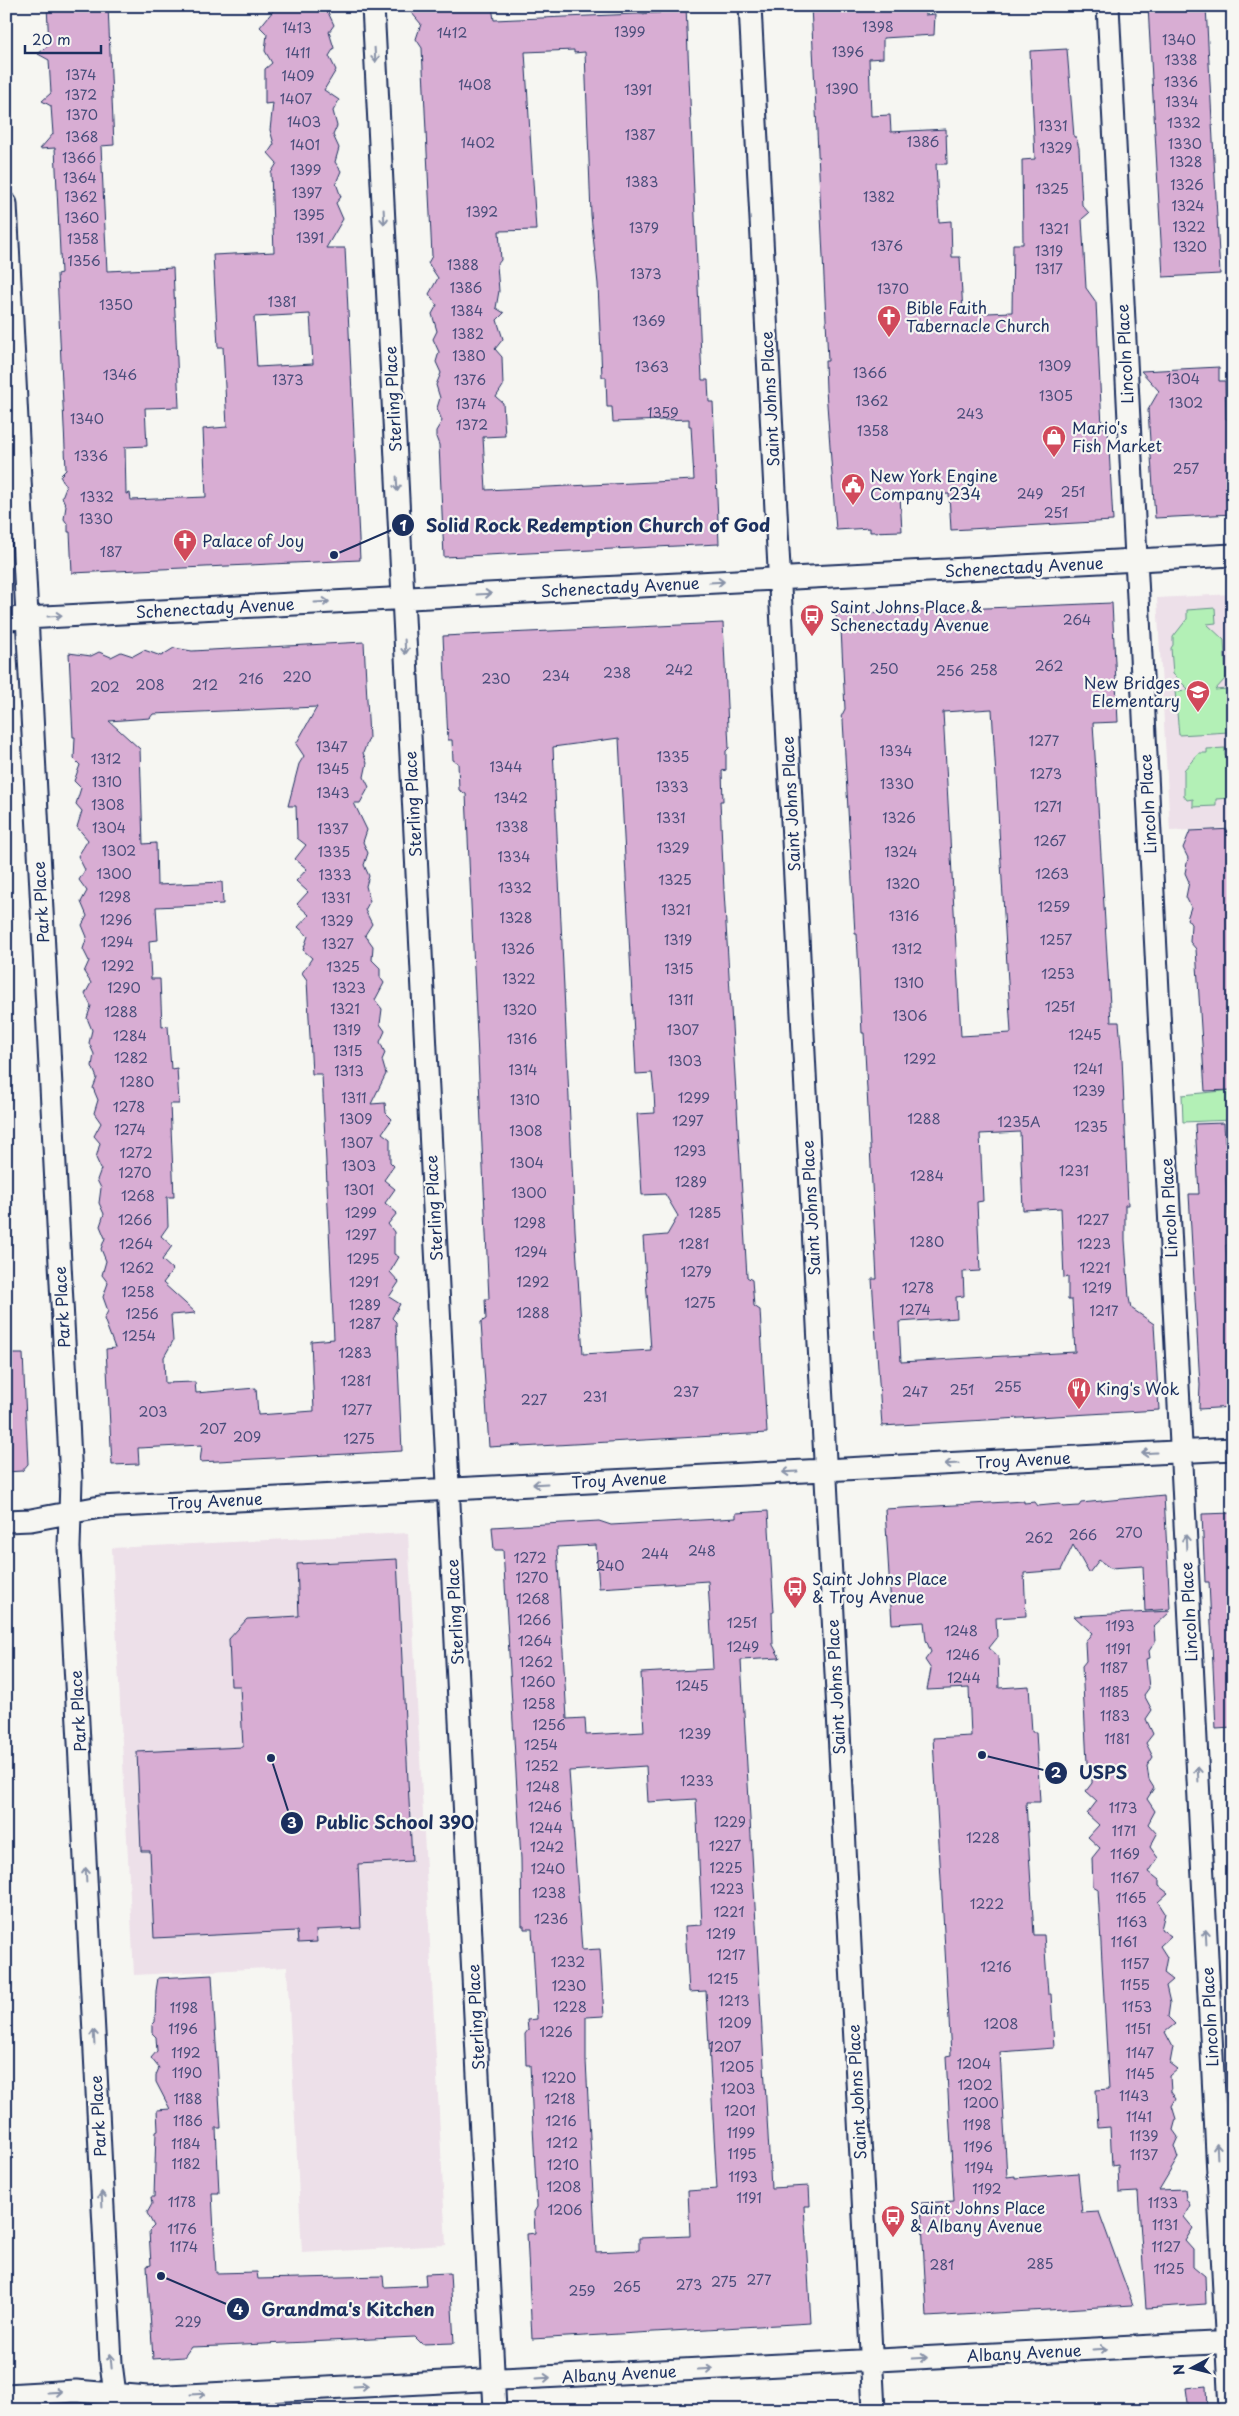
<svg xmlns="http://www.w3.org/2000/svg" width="1239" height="2416" font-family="'Playpen Sans',sans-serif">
  <rect width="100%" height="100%" fill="#f6f6f2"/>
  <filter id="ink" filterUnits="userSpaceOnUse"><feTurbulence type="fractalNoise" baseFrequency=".02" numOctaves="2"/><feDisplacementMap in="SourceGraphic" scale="10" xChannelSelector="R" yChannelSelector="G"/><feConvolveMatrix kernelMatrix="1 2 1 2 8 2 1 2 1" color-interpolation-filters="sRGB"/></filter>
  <g filter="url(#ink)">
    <path fill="#ede0e9" d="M 1233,594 L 1233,828 L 1170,831 L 1157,598 Z
      M 408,1533 L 446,2245 L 302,2253 L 287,1967 L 134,1975 L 112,1548 Z"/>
    <path fill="#b3f0b6" stroke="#67908a" d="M 1215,608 L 1216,623 L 1207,624 L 1224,640 L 1226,678 L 1215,690 L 1227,689 L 1229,732 L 1179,735 L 1175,691 L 1189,690 L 1173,674 L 1171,648 L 1173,645 L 1173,637 L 1187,619 L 1187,610 Z
      M 1225,748 L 1225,756 L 1231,756 L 1232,798 L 1216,799 L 1216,806 L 1193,807 L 1193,799 L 1187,800 L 1184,796 L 1184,770 L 1199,753 L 1207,753 L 1207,749 Z
      M 1233,1090 L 1233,1120 L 1183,1122 L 1182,1095 Z"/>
    <path fill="#d8add3" stroke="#1b2f5e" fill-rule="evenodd" d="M 47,6 L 108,6 L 114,145 L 101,146 L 107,271 L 173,268 L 179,407 L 145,408 L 147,446 L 125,447 L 126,494 L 130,493 L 131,500 L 206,497 L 203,429 L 227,427 L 223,347 L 218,347 L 213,255 L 274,252 L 271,173 L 277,163 L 268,153 L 274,144 L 270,130 L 273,103 L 265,104 L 265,69 L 272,63 L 265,51 L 267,34 L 260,27 L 277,6 L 325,6 L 334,25 L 329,32 L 334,48 L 329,56 L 336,70 L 324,90 L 339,100 L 333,111 L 337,126 L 333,135 L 339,148 L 335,162 L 341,171 L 336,183 L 341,197 L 336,203 L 343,219 L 326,248 L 345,248 L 360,560 L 72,573 L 70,532 L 68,532 L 68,525 L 64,519 L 66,506 L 62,497 L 66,487 L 60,476 L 66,470 L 57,274 L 61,273 L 55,148 L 40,149 L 53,134 L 51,106 L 42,101 L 51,93 L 49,60 L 38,54 L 49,45 ZM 310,314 L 313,364 L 257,367 L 254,317 Z
      M 406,6 L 492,6 L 494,20 L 660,13 L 659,6 L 686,6 L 702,380 L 708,380 L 709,402 L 713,402 L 719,544 L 444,557 L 439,445 L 436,437 L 436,431 L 442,421 L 437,408 L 440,398 L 436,385 L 441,373 L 436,362 L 439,352 L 433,339 L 437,331 L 432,314 L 437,305 L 429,294 L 438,278 L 428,263 L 432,256 L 422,48 L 416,39 L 421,24 ZM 574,50 L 574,53 L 585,52 L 591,215 L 598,284 L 602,377 L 606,377 L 607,407 L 612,407 L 613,422 L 689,419 L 689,426 L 691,426 L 694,480 L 486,490 L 483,437 L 505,436 L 503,403 L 496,397 L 503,386 L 502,357 L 495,349 L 503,339 L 497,320 L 504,313 L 496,308 L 499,291 L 497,265 L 501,260 L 499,231 L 536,230 L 525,52 Z
      M 811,6 L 924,6 L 925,15 L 935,14 L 934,35 L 883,38 L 883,58 L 869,59 L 871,116 L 890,115 L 891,132 L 946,129 L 947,164 L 936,164 L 939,222 L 951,221 L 952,257 L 960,257 L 963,314 L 1012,312 L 1013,244 L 1023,244 L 1022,160 L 1035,159 L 1030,51 L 1067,49 L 1074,137 L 1076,137 L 1079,148 L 1082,205 L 1089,213 L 1082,219 L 1086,288 L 1096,302 L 1102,427 L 1108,430 L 1113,521 L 951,530 L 949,494 L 900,496 L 902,531 L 870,532 L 870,528 L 836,530 L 826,390 L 825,361 L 828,361 Z
      M 1148,6 L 1206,6 L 1220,274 L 1163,277 Z
      M 1219,367 L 1219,381 L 1225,381 L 1226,419 L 1233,419 L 1233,514 L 1155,518 L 1148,410 L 1159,391 L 1141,371 Z
      M 1112,603 L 1118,722 L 1093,723 L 1095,756 L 1111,1022 L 1119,1022 L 1122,1057 L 1128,1205 L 1125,1205 L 1125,1240 L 1129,1298 L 1131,1308 L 1154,1324 L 1159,1410 L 882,1426 L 872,1279 L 877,1279 L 864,1033 L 862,1033 L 857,934 L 855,934 L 843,720 L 841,717 L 845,709 L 841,629 L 835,614 ZM 992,709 L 1011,1033 L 961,1036 L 943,712 ZM 1020,1132 L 1023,1210 L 1061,1208 L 1064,1278 L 1068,1277 L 1068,1300 L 1072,1300 L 1075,1352 L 901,1362 L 899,1322 L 957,1318 L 956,1297 L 964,1296 L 963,1272 L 980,1271 L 977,1202 L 983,1201 L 980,1134 Z
      M 723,623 L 729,748 L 726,751 L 726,770 L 722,771 L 723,801 L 720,801 L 724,891 L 747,1277 L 752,1280 L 754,1306 L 760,1310 L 767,1433 L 521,1447 L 521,1445 L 489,1447 L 481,1322 L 486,1319 L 485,1299 L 489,1299 L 466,794 L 459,790 L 458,763 L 453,760 L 452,740 L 448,740 L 443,636 ZM 619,738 L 636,1074 L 652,1073 L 654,1092 L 655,1113 L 637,1114 L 642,1195 L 665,1194 L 678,1216 L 667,1235 L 643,1237 L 651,1350 L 583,1354 L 575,1230 L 553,747 Z
      M 364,642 L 369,738 L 363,753 L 367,763 L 364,777 L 369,787 L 360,803 L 354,803 L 367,830 L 363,842 L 368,853 L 364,865 L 369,876 L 366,886 L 370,901 L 365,910 L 372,924 L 365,935 L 373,946 L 372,960 L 380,968 L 380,977 L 384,983 L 375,1000 L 382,1009 L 380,1024 L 385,1031 L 380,1042 L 385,1053 L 382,1060 L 386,1074 L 371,1104 L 385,1103 L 386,1113 L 392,1119 L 382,1133 L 390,1139 L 390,1162 L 394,1166 L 384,1180 L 395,1189 L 385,1203 L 397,1213 L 388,1224 L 394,1232 L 394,1254 L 399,1257 L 390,1272 L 399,1282 L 389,1297 L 400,1304 L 392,1318 L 396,1322 L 402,1451 L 200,1462 L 202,1445 L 138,1448 L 139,1464 L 112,1465 L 106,1349 L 115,1348 L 104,1319 L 108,1311 L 103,1297 L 108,1283 L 102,1275 L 106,1261 L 101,1249 L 105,1238 L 100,1226 L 104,1214 L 99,1203 L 101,1188 L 97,1180 L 101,1169 L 96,1158 L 100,1143 L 94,1136 L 101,1123 L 94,1113 L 98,1100 L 93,1088 L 97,1078 L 92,1066 L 94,1054 L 89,1043 L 92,1030 L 87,1018 L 91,1006 L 85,994 L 91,983 L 84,972 L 89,961 L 83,949 L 87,937 L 82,925 L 87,916 L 81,902 L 87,891 L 79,880 L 85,870 L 78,856 L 88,840 L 77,827 L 82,811 L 76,804 L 81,788 L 74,781 L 80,765 L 74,759 L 75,737 L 73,737 L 69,653 L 91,656 L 99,652 L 111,657 L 121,652 L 133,656 L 144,650 L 161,656 L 174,648 L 192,651 ZM 317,707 L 296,744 L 304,756 L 299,764 L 288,806 L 296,806 L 297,838 L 306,845 L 295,859 L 307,869 L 296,881 L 308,892 L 297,904 L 309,915 L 298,927 L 308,936 L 303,950 L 312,958 L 302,973 L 307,980 L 312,1074 L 322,1074 L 334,1339 L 311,1341 L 314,1411 L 258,1415 L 256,1388 L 196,1393 L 195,1382 L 165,1383 L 164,1357 L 173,1341 L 171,1315 L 196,1313 L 163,1283 L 173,1270 L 162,1260 L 172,1246 L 161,1236 L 168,1226 L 167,1197 L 174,1197 L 170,1104 L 179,1104 L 177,1068 L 171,1069 L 168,1026 L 162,1027 L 160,979 L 151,979 L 149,941 L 158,940 L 156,907 L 223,904 L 222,882 L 157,885 L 156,843 L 143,844 L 140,749 L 109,721 L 150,718 L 153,714 Z
      M 1233,829 L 1233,1090 L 1205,1091 L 1196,949 L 1190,942 L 1191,924 L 1187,919 L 1191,907 L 1186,897 L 1189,882 L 1185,873 L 1188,858 L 1183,848 L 1190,831 Z
      M 1224,1123 L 1225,1142 L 1233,1142 L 1233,1176 L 1226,1176 L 1228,1218 L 1233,1217 L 1233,1245 L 1226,1245 L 1231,1328 L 1233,1328 L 1233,1407 L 1199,1409 L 1200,1385 L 1189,1194 L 1199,1194 L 1195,1124 Z
      M 6,1354 L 23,1354 L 28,1464 L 22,1471 L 6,1472 Z
      M 1164,1495 L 1170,1609 L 1145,1611 L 1143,1566 L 1110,1568 L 1099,1560 L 1089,1573 L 1073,1545 L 1061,1570 L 1024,1573 L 1026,1616 L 996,1618 L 997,1638 L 989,1648 L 998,1656 L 999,1688 L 1029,1686 L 1032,1732 L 1036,1732 L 1040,1802 L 1026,1802 L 1034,1935 L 1044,1935 L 1048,1994 L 1051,1994 L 1054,2048 L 1000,2052 L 1007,2177 L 1015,2176 L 1015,2178 L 1078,2173 L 1082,2213 L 1099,2212 L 1133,2305 L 927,2317 L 921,2203 L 954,2201 L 946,2056 L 951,2055 L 933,1738 L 971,1736 L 969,1688 L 927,1690 L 931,1669 L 925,1660 L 931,1652 L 926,1640 L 924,1622 L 892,1624 L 885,1509 L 1024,1501 L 1024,1503 L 1035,1502 L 1038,1506 L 1059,1504 L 1063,1507 L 1079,1506 L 1081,1503 Z
      M 768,1511 L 774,1612 L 772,1612 L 773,1645 L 780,1658 L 741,1660 L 771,2188 L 809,2186 L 810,2206 L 804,2206 L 811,2323 L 532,2339 L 527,2234 L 535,2233 L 534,2212 L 537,2207 L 530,2065 L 526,2065 L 525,2034 L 528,2030 L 527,2020 L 537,2019 L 536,1999 L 532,1929 L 524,1929 L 524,1926 L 522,1926 L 521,1859 L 503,1550 L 494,1550 L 492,1527 L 599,1521 L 611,1525 L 665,1522 L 736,1518 L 736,1513 ZM 596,1545 L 599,1588 L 708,1581 L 713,1669 L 641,1673 L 644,1732 L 586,1735 L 585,1718 L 567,1719 L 557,1547 ZM 646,1766 L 648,1802 L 696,1799 L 702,1925 L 685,1926 L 689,1992 L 706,1991 L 717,2189 L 688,2191 L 690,2236 L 639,2238 L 639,2250 L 596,2252 L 586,2061 L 586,2017 L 604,2016 L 600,1949 L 582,1950 L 569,1771 Z
      M 1233,1513 L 1233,1557 L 1229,1557 L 1233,1620 L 1233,1728 L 1216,1729 L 1209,1582 L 1205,1582 L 1202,1514 Z
      M 397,1559 L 412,1861 L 358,1864 L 361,1928 L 316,1930 L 317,1942 L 298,1943 L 297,1931 L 154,1938 L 150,1851 L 141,1851 L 137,1752 L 243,1747 L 240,1686 L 231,1686 L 229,1639 L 247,1619 L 299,1616 L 297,1564 Z
      M 1171,1611 L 1154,1627 L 1155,1642 L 1149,1651 L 1150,1658 L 1146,1659 L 1149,1688 L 1144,1695 L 1152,1710 L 1146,1719 L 1153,1734 L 1146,1743 L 1153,1757 L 1147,1766 L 1149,1780 L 1154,1788 L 1147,1799 L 1155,1811 L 1148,1824 L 1157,1834 L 1150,1847 L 1158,1858 L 1149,1872 L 1159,1880 L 1159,1886 L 1168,1893 L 1158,1902 L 1165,1913 L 1161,1929 L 1171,1936 L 1160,1946 L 1167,1957 L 1164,1973 L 1173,1980 L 1166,1986 L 1170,2003 L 1168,2017 L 1175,2024 L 1165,2032 L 1173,2047 L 1170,2063 L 1178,2069 L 1170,2076 L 1171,2092 L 1176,2099 L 1172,2106 L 1176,2119 L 1173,2130 L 1178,2137 L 1174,2146 L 1178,2158 L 1159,2190 L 1185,2189 L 1186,2199 L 1190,2205 L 1184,2217 L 1193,2228 L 1185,2241 L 1193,2250 L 1193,2266 L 1205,2276 L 1206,2304 L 1146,2308 L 1138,2192 L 1119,2193 L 1118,2165 L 1112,2166 L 1110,2127 L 1098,2128 L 1096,2090 L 1109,2089 L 1098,1889 L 1093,1886 L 1092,1858 L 1100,1848 L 1088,1837 L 1099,1825 L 1087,1814 L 1097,1801 L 1086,1791 L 1092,1783 L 1092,1767 L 1087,1763 L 1082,1666 L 1086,1661 L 1085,1642 L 1092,1633 L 1074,1616 Z
      M 212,1975 L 221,2128 L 216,2128 L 219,2193 L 212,2193 L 216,2273 L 257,2272 L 258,2279 L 383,2276 L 384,2287 L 426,2285 L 425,2274 L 450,2273 L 454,2343 L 422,2344 L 415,2337 L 221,2346 L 191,2347 L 184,2357 L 153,2359 L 147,2266 L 151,2265 L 149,2231 L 154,2226 L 147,2213 L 152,2204 L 151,2197 L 154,2197 L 156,2132 L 158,2131 L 157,2110 L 170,2109 L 156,2082 L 156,2075 L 159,2068 L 151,2058 L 157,2051 L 156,2037 L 152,2033 L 152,2025 L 155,2022 L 156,1991 L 158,1978 Z
      M 1206,2386 L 1207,2410 L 1189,2410 L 1186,2388 Z"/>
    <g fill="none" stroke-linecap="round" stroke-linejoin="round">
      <g stroke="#1b2f5e" stroke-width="25">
        <path id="street" d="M 373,6 L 495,2410
          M 750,6 L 874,2410
          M 1108,6 L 1230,2410
          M 6,204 L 71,1479 L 69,1548 L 111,2363 L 117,2410
          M 6,619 L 1233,555
          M 6,1521 L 31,1520 L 100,1507 L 1233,1449
          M 6,2395 L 76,2391 L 148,2397 L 1233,2342"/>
      </g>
      <use href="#street" stroke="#f6f6f2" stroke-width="21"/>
    </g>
    <defs><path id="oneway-shaft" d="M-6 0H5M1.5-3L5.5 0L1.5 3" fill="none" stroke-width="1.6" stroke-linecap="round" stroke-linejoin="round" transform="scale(1.25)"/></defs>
    <g stroke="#8892a8">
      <use href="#oneway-shaft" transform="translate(375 55) rotate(87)"/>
      <use href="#oneway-shaft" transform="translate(384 217) rotate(87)"/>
      <use href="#oneway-shaft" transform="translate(397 484) rotate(87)"/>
      <use href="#oneway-shaft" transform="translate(717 582) rotate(-3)"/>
      <use href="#oneway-shaft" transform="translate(484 594) rotate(-3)"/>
      <use href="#oneway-shaft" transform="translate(322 602) rotate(-3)"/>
      <use href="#oneway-shaft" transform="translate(55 616) rotate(-3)"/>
      <use href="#oneway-shaft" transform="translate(405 647) rotate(87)"/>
      <use href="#oneway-shaft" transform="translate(1149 1453) rotate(177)"/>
      <use href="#oneway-shaft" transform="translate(952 1464) rotate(177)"/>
      <use href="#oneway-shaft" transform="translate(790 1472) rotate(177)"/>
      <use href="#oneway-shaft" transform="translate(540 1484) rotate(177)"/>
      <use href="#oneway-shaft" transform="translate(1186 1542) rotate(-93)"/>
      <use href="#oneway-shaft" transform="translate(1198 1774) rotate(-93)"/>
      <use href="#oneway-shaft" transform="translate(86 1875) rotate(-93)"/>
      <use href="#oneway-shaft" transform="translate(1206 1937) rotate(-93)"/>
      <use href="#oneway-shaft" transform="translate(94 2037) rotate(-93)"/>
      <use href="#oneway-shaft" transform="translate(1217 2151) rotate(-93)"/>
      <use href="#oneway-shaft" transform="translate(102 2199) rotate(-93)"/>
      <use href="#oneway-shaft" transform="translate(1100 2349) rotate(-3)"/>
      <use href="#oneway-shaft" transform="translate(920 2358) rotate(-3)"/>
      <use href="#oneway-shaft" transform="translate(111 2361) rotate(-95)"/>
      <use href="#oneway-shaft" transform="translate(705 2369) rotate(-3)"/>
      <use href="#oneway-shaft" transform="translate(543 2378) rotate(-3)"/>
      <use href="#oneway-shaft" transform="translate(361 2386) rotate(-3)"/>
      <use href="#oneway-shaft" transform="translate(55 2392) rotate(-3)"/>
      <use href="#oneway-shaft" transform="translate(198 2394) rotate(-3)"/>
    </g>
  </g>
  <defs>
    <g id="church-pin" transform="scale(1.25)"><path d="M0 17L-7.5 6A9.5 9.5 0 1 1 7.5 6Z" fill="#d1495b" stroke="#f6f6f2"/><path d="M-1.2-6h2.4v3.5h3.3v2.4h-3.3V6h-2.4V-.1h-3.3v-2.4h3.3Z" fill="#fff"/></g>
    <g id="shop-pin" transform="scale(1.25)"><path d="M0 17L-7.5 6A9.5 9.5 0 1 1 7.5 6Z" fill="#d1495b" stroke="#f6f6f2"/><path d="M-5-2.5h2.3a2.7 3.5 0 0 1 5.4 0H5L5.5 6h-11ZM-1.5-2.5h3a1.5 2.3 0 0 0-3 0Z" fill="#fff"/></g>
    <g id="civic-pin" transform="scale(1.25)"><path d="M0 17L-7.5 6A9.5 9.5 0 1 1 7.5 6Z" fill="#d1495b" stroke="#f6f6f2"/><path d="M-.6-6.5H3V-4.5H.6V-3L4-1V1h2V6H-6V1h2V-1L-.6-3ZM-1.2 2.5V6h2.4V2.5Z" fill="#fff"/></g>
    <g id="bus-pin" transform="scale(1.25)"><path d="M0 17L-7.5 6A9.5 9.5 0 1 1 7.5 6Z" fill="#d1495b" stroke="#f6f6f2"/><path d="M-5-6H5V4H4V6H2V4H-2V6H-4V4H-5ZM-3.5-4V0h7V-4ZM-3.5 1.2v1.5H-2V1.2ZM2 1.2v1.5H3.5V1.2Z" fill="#fff"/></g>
    <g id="school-pin" transform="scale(1.25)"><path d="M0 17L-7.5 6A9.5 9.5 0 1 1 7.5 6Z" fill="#d1495b" stroke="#f6f6f2"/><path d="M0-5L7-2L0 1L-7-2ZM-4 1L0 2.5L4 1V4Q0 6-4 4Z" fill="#fff"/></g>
    <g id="restaurant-pin" transform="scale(1.25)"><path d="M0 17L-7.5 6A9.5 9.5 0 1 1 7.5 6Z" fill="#d1495b" stroke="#f6f6f2"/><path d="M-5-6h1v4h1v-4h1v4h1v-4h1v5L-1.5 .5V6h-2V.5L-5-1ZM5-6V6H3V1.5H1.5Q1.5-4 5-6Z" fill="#fff"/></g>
  </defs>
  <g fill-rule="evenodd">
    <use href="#church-pin" x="889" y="317"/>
    <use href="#shop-pin" x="1054" y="437"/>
    <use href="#civic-pin" x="853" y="485"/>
    <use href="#church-pin" x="185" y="541"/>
    <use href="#bus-pin" x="812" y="616"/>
    <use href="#school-pin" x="1198" y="692"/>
    <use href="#restaurant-pin" x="1079" y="1389"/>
    <use href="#bus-pin" x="795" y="1588"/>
    <use href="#bus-pin" x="893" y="2217"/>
  </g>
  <g text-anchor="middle" stroke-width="4.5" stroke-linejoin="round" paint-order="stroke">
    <g font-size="14" fill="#4a4e7b">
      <text x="878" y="32">1398</text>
      <text x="297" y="33">1413</text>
      <text x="630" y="37">1399</text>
      <text x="452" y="38">1412</text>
      <text x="1179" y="45">1340</text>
      <text x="848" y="57">1396</text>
      <text x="298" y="58">1411</text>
      <text x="1181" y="65">1338</text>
      <text x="81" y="80">1374</text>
      <text x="298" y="81">1409</text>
      <text x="1181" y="87">1336</text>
      <text x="475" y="90">1408</text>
      <text x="842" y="94">1390</text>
      <text x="638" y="95">1391</text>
      <text x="81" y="100">1372</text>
      <text x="296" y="104">1407</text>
      <text x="1182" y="107">1334</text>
      <text x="82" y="120">1370</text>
      <text x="304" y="127">1403</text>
      <text x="1184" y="128">1332</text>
      <text x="1053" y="131">1331</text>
      <text x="640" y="140">1387</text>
      <text x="82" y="142">1368</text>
      <text x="923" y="147">1386</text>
      <text x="478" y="148">1402</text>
      <text x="1185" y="149">1330</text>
      <text x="305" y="150">1401</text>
      <text x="1056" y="153">1329</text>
      <text x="79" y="163">1366</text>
      <text x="1186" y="167">1328</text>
      <text x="306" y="175">1399</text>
      <text x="80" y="183">1364</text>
      <text x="642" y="187">1383</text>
      <text x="1187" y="190">1326</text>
      <text x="1052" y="194">1325</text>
      <text x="307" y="198">1397</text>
      <text x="81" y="202">1362</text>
      <text x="879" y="202">1382</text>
      <text x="1188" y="211">1324</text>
      <text x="482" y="217">1392</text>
      <text x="309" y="220">1395</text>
      <text x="82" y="223">1360</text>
      <text x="1189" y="232">1322</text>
      <text x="644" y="233">1379</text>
      <text x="1054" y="234">1321</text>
      <text x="310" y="243">1391</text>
      <text x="83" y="244">1358</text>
      <text x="887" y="251">1376</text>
      <text x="1190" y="252">1320</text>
      <text x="1049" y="256">1319</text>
      <text x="84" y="266">1356</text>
      <text x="463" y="270">1388</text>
      <text x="1049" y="274">1317</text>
      <text x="646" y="279">1373</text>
      <text x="466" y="293">1386</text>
      <text x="893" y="294">1370</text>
      <text x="282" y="307">1381</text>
      <text x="116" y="310">1350</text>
      <text x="467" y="316">1384</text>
      <text x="649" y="326">1369</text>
      <text x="468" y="339">1382</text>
      <text x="469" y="361">1380</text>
      <text x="1055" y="371">1309</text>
      <text x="652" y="372">1363</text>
      <text x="870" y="378">1366</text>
      <text x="120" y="380">1346</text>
      <text x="1183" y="384">1304</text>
      <text x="288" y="385">1373</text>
      <text x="470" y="385">1376</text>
      <text x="1056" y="401">1305</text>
      <text x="872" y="406">1362</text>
      <text x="1186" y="408">1302</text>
      <text x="471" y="409">1374</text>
      <text x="663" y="418">1359</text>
      <text x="970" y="419">243</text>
      <text x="87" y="424">1340</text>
      <text x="472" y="430">1372</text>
      <text x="873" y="436">1358</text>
      <text x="91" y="461">1336</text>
      <text x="1186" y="474">257</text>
      <text x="1073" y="497">251</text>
      <text x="1030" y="499">249</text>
      <text x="97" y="502">1332</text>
      <text x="1056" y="518">251</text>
      <text x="96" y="524">1330</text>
      <text x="111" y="557">187</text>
      <text x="1077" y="625">264</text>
      <text x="1049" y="671">262</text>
      <text x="884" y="674">250</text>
      <text x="679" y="675">242</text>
      <text x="984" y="675">258</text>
      <text x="950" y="676">256</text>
      <text x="617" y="678">238</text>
      <text x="556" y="681">234</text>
      <text x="297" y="682">220</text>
      <text x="251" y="684">216</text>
      <text x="496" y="684">230</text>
      <text x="150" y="690">208</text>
      <text x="205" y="690">212</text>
      <text x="105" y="692">202</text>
      <text x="1044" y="746">1277</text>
      <text x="332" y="752">1347</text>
      <text x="896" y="756">1334</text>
      <text x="673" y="762">1335</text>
      <text x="106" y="764">1312</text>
      <text x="506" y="772">1344</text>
      <text x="333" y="774">1345</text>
      <text x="1046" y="779">1273</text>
      <text x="107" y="787">1310</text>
      <text x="897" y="789">1330</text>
      <text x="672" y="792">1333</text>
      <text x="333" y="798">1343</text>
      <text x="511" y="803">1342</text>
      <text x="108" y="810">1308</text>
      <text x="1048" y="812">1271</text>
      <text x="671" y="823">1331</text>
      <text x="899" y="823">1326</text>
      <text x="512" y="832">1338</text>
      <text x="109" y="833">1304</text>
      <text x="333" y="834">1337</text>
      <text x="1050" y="846">1267</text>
      <text x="673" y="853">1329</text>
      <text x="119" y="856">1302</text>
      <text x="334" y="857">1335</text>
      <text x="901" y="857">1324</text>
      <text x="514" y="862">1334</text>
      <text x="114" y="879">1300</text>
      <text x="1052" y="879">1263</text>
      <text x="335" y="880">1333</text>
      <text x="675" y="885">1325</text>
      <text x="903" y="889">1320</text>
      <text x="515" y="893">1332</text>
      <text x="115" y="902">1298</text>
      <text x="336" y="903">1331</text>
      <text x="1054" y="912">1259</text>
      <text x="676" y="915">1321</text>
      <text x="904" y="921">1316</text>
      <text x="516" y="923">1328</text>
      <text x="116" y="925">1296</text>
      <text x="337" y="926">1329</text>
      <text x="678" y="945">1319</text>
      <text x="1056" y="945">1257</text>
      <text x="117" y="947">1294</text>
      <text x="338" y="949">1327</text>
      <text x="518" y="954">1326</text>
      <text x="907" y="954">1312</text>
      <text x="118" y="971">1292</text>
      <text x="343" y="972">1325</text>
      <text x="679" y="974">1315</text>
      <text x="1058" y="979">1253</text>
      <text x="519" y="984">1322</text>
      <text x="909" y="988">1310</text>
      <text x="124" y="993">1290</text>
      <text x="349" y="993">1323</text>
      <text x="681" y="1005">1311</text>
      <text x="1060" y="1012">1251</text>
      <text x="345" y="1014">1321</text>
      <text x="520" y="1015">1320</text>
      <text x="121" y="1017">1288</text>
      <text x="910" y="1021">1306</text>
      <text x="347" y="1035">1319</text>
      <text x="683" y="1035">1307</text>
      <text x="1085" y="1040">1245</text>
      <text x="130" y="1041">1284</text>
      <text x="522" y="1044">1316</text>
      <text x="348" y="1056">1315</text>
      <text x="131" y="1063">1282</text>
      <text x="920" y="1064">1292</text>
      <text x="685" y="1066">1303</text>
      <text x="1088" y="1074">1241</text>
      <text x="523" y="1075">1314</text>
      <text x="349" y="1076">1313</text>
      <text x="137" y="1087">1280</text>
      <text x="1089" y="1096">1239</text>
      <text x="354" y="1103">1311</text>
      <text x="694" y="1103">1299</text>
      <text x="525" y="1105">1310</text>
      <text x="129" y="1112">1278</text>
      <text x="356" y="1124">1309</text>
      <text x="924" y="1124">1288</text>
      <text x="688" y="1126">1297</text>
      <text x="1019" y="1127">1235A</text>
      <text x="1091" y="1132">1235</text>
      <text x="130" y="1135">1274</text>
      <text x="526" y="1136">1308</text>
      <text x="357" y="1148">1307</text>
      <text x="690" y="1156">1293</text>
      <text x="136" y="1158">1272</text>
      <text x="527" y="1168">1304</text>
      <text x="359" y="1171">1303</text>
      <text x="1074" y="1176">1231</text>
      <text x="135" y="1178">1270</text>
      <text x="927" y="1181">1284</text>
      <text x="691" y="1187">1289</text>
      <text x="359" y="1195">1301</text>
      <text x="529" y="1198">1300</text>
      <text x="138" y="1201">1268</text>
      <text x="361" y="1218">1299</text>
      <text x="705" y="1218">1285</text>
      <text x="135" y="1225">1266</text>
      <text x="1093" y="1225">1227</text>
      <text x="530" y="1228">1298</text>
      <text x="361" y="1240">1297</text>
      <text x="927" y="1247">1280</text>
      <text x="136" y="1249">1264</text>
      <text x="694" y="1249">1281</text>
      <text x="1094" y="1249">1223</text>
      <text x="531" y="1257">1294</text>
      <text x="363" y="1264">1295</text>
      <text x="137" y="1273">1262</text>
      <text x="1095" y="1273">1221</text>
      <text x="696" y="1277">1279</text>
      <text x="364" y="1287">1291</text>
      <text x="533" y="1287">1292</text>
      <text x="918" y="1293">1278</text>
      <text x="1097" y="1293">1219</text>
      <text x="138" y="1297">1258</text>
      <text x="700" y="1308">1275</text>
      <text x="365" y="1310">1289</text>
      <text x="915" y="1315">1274</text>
      <text x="1104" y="1316">1217</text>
      <text x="533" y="1318">1288</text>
      <text x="142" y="1319">1256</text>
      <text x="365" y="1329">1287</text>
      <text x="139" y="1341">1254</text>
      <text x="355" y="1358">1283</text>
      <text x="356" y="1386">1281</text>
      <text x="1008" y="1392">255</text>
      <text x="962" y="1395">251</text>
      <text x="686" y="1397">237</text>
      <text x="915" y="1397">247</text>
      <text x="595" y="1402">231</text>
      <text x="534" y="1405">227</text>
      <text x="357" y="1415">1277</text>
      <text x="153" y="1417">203</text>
      <text x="213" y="1434">207</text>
      <text x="247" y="1442">209</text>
      <text x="359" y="1444">1275</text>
      <text x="1129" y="1538">270</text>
      <text x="1083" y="1540">266</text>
      <text x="1039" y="1543">262</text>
      <text x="702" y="1556">248</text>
      <text x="655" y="1559">244</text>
      <text x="530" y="1563">1272</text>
      <text x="610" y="1571">240</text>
      <text x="532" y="1583">1270</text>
      <text x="533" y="1604">1268</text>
      <text x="534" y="1625">1266</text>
      <text x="742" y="1628">1251</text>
      <text x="1120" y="1631">1193</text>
      <text x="961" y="1636">1248</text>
      <text x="535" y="1646">1264</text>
      <text x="743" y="1652">1249</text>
      <text x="1118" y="1654">1191</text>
      <text x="963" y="1660">1246</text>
      <text x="536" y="1667">1262</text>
      <text x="1114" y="1673">1187</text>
      <text x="964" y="1683">1244</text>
      <text x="538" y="1687">1260</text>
      <text x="692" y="1691">1245</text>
      <text x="1114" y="1697">1185</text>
      <text x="539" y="1709">1258</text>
      <text x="1115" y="1721">1183</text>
      <text x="549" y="1730">1256</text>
      <text x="695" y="1739">1239</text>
      <text x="1117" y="1744">1181</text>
      <text x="541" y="1750">1254</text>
      <text x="542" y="1771">1252</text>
      <text x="697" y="1786">1233</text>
      <text x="543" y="1792">1248</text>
      <text x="545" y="1812">1246</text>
      <text x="1123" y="1813">1173</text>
      <text x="730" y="1827">1229</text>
      <text x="546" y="1833">1244</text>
      <text x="1124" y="1836">1171</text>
      <text x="983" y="1843">1228</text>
      <text x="725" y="1851">1227</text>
      <text x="547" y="1852">1242</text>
      <text x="1125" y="1859">1169</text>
      <text x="726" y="1873">1225</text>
      <text x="548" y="1874">1240</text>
      <text x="1125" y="1883">1167</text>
      <text x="727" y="1894">1223</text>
      <text x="549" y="1898">1238</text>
      <text x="1131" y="1903">1165</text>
      <text x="987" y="1909">1222</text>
      <text x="729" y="1917">1221</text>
      <text x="551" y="1924">1236</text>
      <text x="1132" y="1927">1163</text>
      <text x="721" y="1939">1219</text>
      <text x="1124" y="1947">1161</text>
      <text x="731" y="1960">1217</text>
      <text x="568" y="1967">1232</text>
      <text x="1135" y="1969">1157</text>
      <text x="996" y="1972">1216</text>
      <text x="723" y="1984">1215</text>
      <text x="1135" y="1990">1155</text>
      <text x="569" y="1991">1230</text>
      <text x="734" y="2006">1213</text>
      <text x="570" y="2012">1228</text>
      <text x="1137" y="2012">1153</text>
      <text x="184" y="2013">1198</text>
      <text x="735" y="2028">1209</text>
      <text x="1001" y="2029">1208</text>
      <text x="183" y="2034">1196</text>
      <text x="1138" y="2034">1151</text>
      <text x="556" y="2037">1226</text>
      <text x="725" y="2052">1207</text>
      <text x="186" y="2058">1192</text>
      <text x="1140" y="2058">1147</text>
      <text x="974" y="2069">1204</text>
      <text x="737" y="2072">1205</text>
      <text x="187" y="2078">1190</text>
      <text x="1140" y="2079">1145</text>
      <text x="559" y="2083">1220</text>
      <text x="975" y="2090">1202</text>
      <text x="738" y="2094">1203</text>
      <text x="1134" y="2101">1143</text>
      <text x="188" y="2104">1188</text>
      <text x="560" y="2104">1218</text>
      <text x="981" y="2108">1200</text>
      <text x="740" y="2116">1201</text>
      <text x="1139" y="2122">1141</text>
      <text x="188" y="2126">1186</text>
      <text x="561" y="2126">1216</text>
      <text x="977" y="2130">1198</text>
      <text x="741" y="2138">1199</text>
      <text x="1144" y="2141">1139</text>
      <text x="562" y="2148">1212</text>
      <text x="186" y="2149">1184</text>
      <text x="978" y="2152">1196</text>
      <text x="742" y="2159">1195</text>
      <text x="1144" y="2160">1137</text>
      <text x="186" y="2169">1182</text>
      <text x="563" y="2170">1210</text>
      <text x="979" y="2173">1194</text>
      <text x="743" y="2182">1193</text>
      <text x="564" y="2192">1208</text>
      <text x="987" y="2194">1192</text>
      <text x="749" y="2203">1191</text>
      <text x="182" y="2207">1178</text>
      <text x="1163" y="2208">1133</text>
      <text x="565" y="2215">1206</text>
      <text x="1165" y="2230">1131</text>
      <text x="182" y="2234">1176</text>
      <text x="184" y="2252">1174</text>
      <text x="1166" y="2252">1127</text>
      <text x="1040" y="2269">285</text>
      <text x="942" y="2270">281</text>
      <text x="1169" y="2274">1125</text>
      <text x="759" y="2285">277</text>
      <text x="724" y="2287">275</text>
      <text x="689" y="2290">273</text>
      <text x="627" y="2292">265</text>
      <text x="582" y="2296">259</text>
      <text x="188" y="2327">229</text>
    </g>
    <g font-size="16" fill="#1b2f5e" stroke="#f6f6f2" text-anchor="start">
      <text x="906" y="314">Bible Faith<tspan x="906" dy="18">Tabernacle Church</tspan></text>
      <text x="1072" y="434">Mario's<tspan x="1072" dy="18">Fish Market</tspan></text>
      <text x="870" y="482">New York Engine<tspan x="870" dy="18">Company 234</tspan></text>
      <text x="202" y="547">Palace of Joy</text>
      <text x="830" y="613">Saint Johns Place &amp;<tspan x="830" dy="18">Schenectady Avenue</tspan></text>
      <text x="1180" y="689" text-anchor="end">New Bridges<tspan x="1180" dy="18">Elementary</tspan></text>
      <text x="1096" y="1395">King's Wok</text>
      <text x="812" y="1585">Saint Johns Place<tspan x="812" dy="18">&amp; Troy Avenue</tspan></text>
      <text x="910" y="2214">Saint Johns Place<tspan x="910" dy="18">&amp; Albany Avenue</tspan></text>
    </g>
    <g font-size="16" fill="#1b2f5e" stroke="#f6f6f2">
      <text transform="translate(1125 354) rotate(-93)" y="6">Lincoln Place</text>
      <text transform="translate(393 399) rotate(-93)" y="6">Sterling Place</text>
      <text transform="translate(770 399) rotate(-93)" y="6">Saint Johns Place</text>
      <text transform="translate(1024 567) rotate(-3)" y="6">Schenectady Avenue</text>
      <text transform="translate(620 587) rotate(-3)" y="6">Schenectady Avenue</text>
      <text transform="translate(215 608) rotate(-3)" y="6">Schenectady Avenue</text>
      <text transform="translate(413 804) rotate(-93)" y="6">Sterling Place</text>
      <text transform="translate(791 804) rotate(-93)" y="6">Saint Johns Place</text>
      <text transform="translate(1148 804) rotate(-93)" y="6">Lincoln Place</text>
      <text transform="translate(41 902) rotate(-93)" y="6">Park Place</text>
      <text transform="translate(434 1208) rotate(-93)" y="6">Sterling Place</text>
      <text transform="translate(811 1208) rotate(-93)" y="6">Saint Johns Place</text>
      <text transform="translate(1169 1208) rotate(-93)" y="6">Lincoln Place</text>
      <text transform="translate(62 1307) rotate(-93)" y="6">Park Place</text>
      <text transform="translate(1023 1460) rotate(-3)" y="6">Troy Avenue</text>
      <text transform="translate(619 1480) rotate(-3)" y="6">Troy Avenue</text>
      <text transform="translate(215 1501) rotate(-3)" y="6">Troy Avenue</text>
      <text transform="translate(455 1612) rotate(-93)" y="6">Sterling Place</text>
      <text transform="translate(1189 1612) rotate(-93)" y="6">Lincoln Place</text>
      <text transform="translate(836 1687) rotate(-93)" y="6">Saint Johns Place</text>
      <text transform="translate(78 1711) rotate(-93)" y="6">Park Place</text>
      <text transform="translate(476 2017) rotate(-93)" y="6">Sterling Place</text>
      <text transform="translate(1210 2017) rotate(-93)" y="6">Lincoln Place</text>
      <text transform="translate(857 2092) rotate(-93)" y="6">Saint Johns Place</text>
      <text transform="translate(98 2116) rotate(-93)" y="6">Park Place</text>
      <text transform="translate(1024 2353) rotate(-3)" y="6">Albany Avenue</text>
      <text transform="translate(619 2374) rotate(-3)" y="6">Albany Avenue</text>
    </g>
  </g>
  <path fill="none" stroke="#1b2f5e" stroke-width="2" d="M334 555L403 525M982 1755L1056 1773M271 1758L292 1823M161 2276L238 2309"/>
  <g fill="#1b2f5e" stroke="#f6f6f2" stroke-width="2">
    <circle cx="334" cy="555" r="5"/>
    <circle cx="982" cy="1755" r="5"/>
    <circle cx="271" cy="1758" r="5"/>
    <circle cx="161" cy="2276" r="5"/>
    <circle cx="403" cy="525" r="12"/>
    <circle cx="1056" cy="1773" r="12"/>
    <circle cx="292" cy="1823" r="12"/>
    <circle cx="238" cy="2309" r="12"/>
  </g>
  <g font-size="15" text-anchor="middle" font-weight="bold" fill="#fff">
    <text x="403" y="531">1</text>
    <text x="1056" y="1778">2</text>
    <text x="292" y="1828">3</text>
    <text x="238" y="2315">4</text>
  </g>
  <g font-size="18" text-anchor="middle" font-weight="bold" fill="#1b2f5e" stroke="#f6f6f2" stroke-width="4.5" stroke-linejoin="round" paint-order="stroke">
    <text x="598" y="532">Solid Rock Redemption Church of God</text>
    <text x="1103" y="1779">USPS</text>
    <text x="395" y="1829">Public School 390</text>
    <text x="348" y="2316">Grandma's Kitchen</text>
  </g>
  <rect width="1239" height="2416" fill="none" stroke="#f6f6f2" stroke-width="25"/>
  <rect x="12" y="12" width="1214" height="2391" fill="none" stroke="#1b2f5e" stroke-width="2" filter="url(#ink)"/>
  <g transform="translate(1192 2368) rotate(263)" stroke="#f6f6f2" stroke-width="4" paint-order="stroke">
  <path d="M0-4L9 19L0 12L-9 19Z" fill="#1b2f5e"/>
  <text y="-8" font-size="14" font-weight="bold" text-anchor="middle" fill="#1b2f5e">N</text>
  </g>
  <path d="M25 45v8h76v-8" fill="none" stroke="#1b2f5e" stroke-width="2.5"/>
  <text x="32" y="45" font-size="15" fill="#1b2f5e" stroke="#f6f6f2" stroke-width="4" paint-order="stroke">20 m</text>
</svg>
